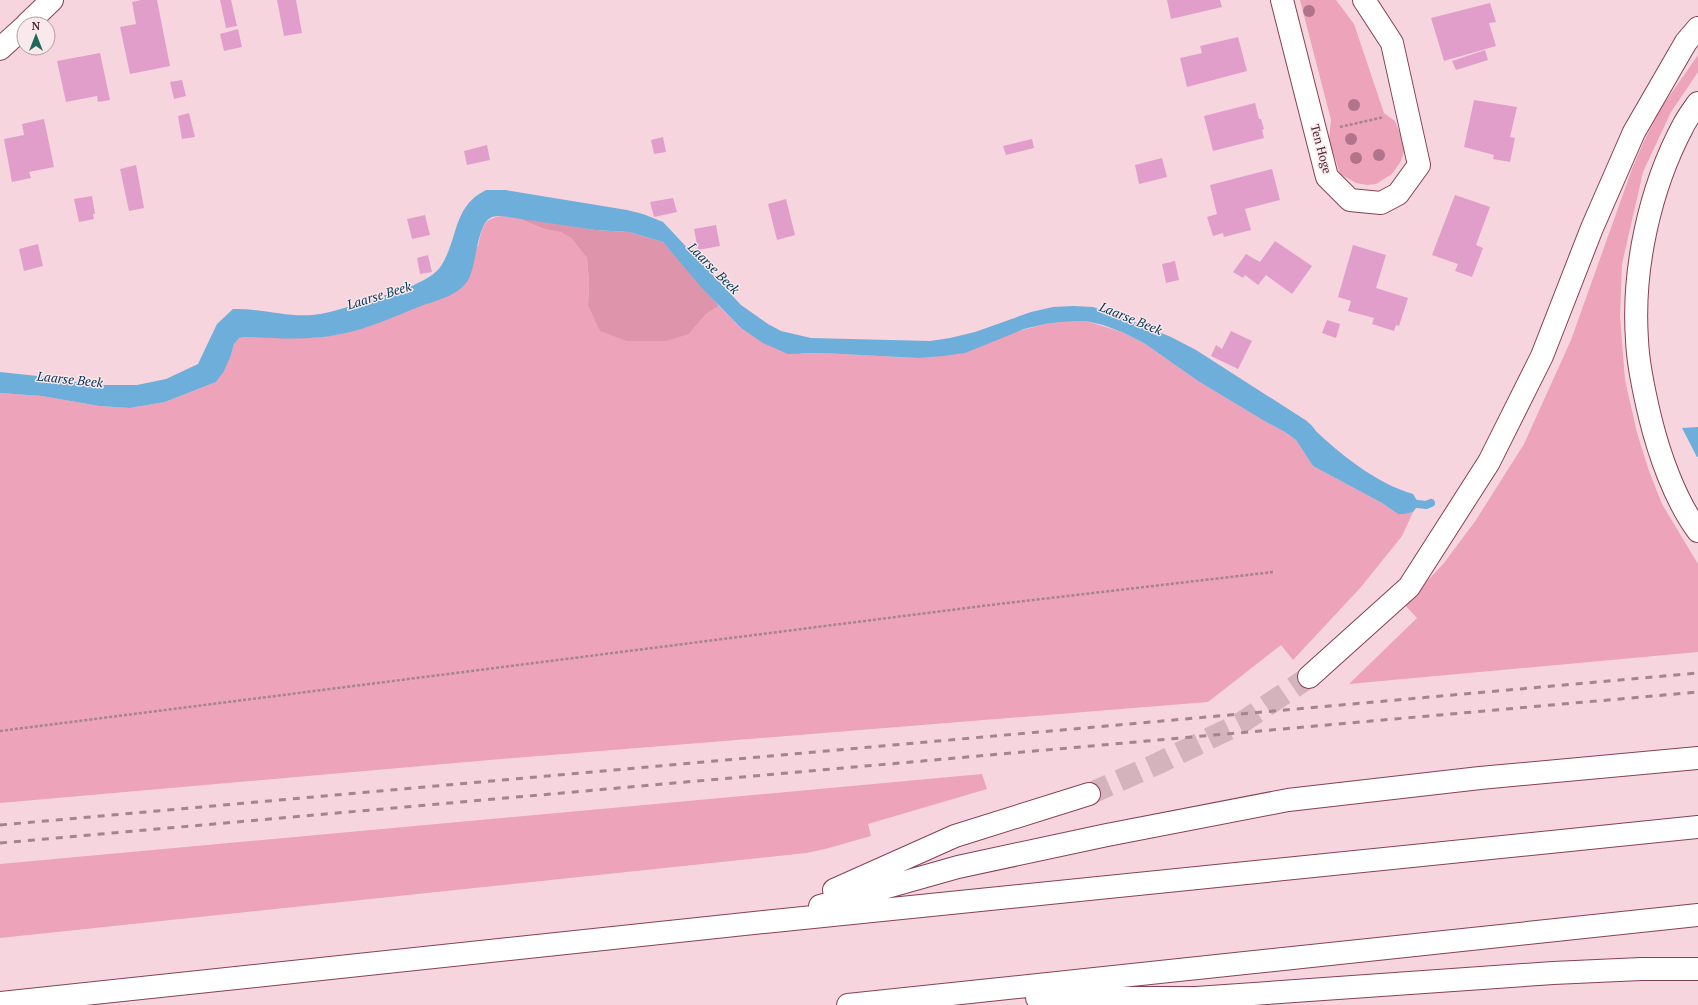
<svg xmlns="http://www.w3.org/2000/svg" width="1698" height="1005" font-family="'PT Serif',serif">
  <rect width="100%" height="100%" fill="#f7d5de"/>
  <path fill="#eda3b9" d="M 1300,0 L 1336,0 L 1354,24 L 1384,113 L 1395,121 L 1400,134 L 1404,151 L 1401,161 L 1392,174 L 1376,184 L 1367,185 L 1356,183 L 1340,174 L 1329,139 L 1331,120 Z
    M 1698,55 L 1698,72 L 1671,112 L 1643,172 L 1622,264 L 1620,316 L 1625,380 L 1637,433 L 1649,471 L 1662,504 L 1698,564 L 1698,652 L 1349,684 L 1417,618 L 1405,605 L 1444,563 L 1476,520 L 1524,444 L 1571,340 L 1632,169 L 1644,141 L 1661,108 Z
    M 501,216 L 515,217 L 544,229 L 560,232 L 571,238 L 587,258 L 589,283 L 588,305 L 689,334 L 706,314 L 719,306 L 741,328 L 802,354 L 822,353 L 918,358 L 1045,324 L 1061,322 L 1086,321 L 1122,332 L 1144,343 L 1198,381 L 1266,422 L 1285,432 L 1296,440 L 1313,466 L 1382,503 L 1398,514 L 1405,514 L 1413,512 L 1402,536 L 1361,587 L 1293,660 L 1281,645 L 1208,702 L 501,759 L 0,803 L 0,393 L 42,396 L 99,406 L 130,408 L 165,402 L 216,382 L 231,355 L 234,344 L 238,338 L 247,337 L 313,338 L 341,334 L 478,246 C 482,229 482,219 501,216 Z
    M 982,774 L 987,789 L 868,824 L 871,836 L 825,849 L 806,853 L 0,938 L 0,864 Z"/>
  <path fill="#de95ab" d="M 515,217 L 595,230 L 629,232 L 663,242 L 719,306 L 706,314 L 689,334 L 666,341 L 627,341 L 600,331 L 588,305 L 589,283 L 587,258 L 571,238 L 560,232 L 544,229 Z"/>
  <path fill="#6eaeda" d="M 486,190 L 505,190 L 627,210 L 643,214 L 663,222 L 741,305 L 768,324 L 781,331 L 811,338 L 930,341 L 950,338 L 975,332 L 1031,312 L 1053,307 L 1073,306 L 1093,307 L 1115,314 L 1171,337 L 1196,350 L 1296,414 C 1300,417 1305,419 1309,423 C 1313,426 1315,431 1319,434 C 1346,459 1379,484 1413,494 L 1419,504 L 1413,512 L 1405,514 L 1398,514 L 1382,503 L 1313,466 L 1296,440 L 1285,432 L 1266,422 L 1198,381 L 1144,343 L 1122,332 L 1103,325 L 1086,321 L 1061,322 L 1045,324 L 1024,329 L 965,353 L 943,356 L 918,358 L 822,353 L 788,354 L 763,343 L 741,328 L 701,287 L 663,242 L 629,232 L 595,230 L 501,216 C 498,216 495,216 492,217 C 475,224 478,268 466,283 C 456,296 435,301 421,306 C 395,316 368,329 341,334 C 310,341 278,338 247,337 L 239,338 L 234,344 L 231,355 L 224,371 L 216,382 L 165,402 L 130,408 L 99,406 L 42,396 L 0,393 L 0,372 L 56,378 L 91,385 L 137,385 L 166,379 L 198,364 L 217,324 L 233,309 C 259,308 286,317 312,315 C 334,313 358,303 379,297 C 391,293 403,290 414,285 C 424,280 435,275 441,266 C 459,238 452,207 486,190 Z
    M 1698,427 L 1698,457 L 1697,457 L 1682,428 Z"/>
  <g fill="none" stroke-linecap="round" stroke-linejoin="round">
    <path stroke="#6eaeda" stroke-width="8" d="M 1409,503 L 1426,505 L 1431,503"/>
  </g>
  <path fill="#e19ecb" d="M 141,0 L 157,0 L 170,66 L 130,74 L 120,27 L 136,24 L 132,2 Z
    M 220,0 L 231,0 L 237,26 L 226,28 Z
    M 277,0 L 296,0 L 302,33 L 284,36 Z
    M 1167,0 L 1220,0 L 1222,7 L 1171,19 Z
    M 1490,3 L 1496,22 L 1489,23 L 1496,46 L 1444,61 L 1431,18 Z
    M 238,29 L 242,47 L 224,51 L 220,34 Z
    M 1238,37 L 1247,71 L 1187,87 L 1180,58 L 1202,53 L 1200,46 Z
    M 1485,50 L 1488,60 L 1456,70 L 1452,61 Z
    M 100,53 L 110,100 L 98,102 L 97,96 L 66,102 L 57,61 Z
    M 182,80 L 186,96 L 174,99 L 170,82 Z
    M 1474,100 L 1517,107 L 1510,137 L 1515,138 L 1510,162 L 1493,159 L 1494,155 L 1464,147 Z
    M 1255,103 L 1259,119 L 1261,119 L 1264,129 L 1262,130 L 1264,138 L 1213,151 L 1204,116 Z
    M 189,113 L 195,137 L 182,139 L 178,116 Z
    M 44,119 L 54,167 L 29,172 L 31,178 L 12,182 L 4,139 L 24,135 L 22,124 Z
    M 663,137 L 666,152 L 654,154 L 651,140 Z
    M 1032,139 L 1034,148 L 1006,155 L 1003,146 Z
    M 487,145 L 490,160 L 467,165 L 464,151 Z
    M 1162,158 L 1167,177 L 1139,184 L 1135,165 Z
    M 136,165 L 144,208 L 129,211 L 120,169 Z
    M 1272,169 L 1280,200 L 1245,209 L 1251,230 L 1224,237 L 1223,233 L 1213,236 L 1207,217 L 1217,214 L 1210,185 Z
    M 1455,195 L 1490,207 L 1476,245 L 1483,248 L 1472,277 L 1455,271 L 1458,264 L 1432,255 Z
    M 92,196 L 95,214 L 93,214 L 94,219 L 79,222 L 74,199 Z
    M 673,198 L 677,212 L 654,217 L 650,202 Z
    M 786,199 L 795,235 L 777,240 L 768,204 Z
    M 425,215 L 430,235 L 412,239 L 407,219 Z
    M 716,225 L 720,246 L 698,250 L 694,229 Z
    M 1275,241 L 1312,266 L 1292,294 L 1266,275 L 1258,285 L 1245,275 L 1243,278 L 1233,272 L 1246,254 L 1260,262 Z
    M 38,244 L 43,266 L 24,271 L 19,249 Z
    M 1353,245 L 1386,255 L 1376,288 L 1408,298 L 1399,326 L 1396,325 L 1394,331 L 1372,324 L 1374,318 L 1348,311 L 1351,301 L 1338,297 Z
    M 428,255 L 432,272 L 420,274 L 417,258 Z
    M 1175,261 L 1179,280 L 1166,283 L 1162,264 Z
    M 1327,320 L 1340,324 L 1336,338 L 1322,333 Z
    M 1231,331 L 1252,341 L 1238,369 L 1211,356 L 1216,345 L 1222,349 Z"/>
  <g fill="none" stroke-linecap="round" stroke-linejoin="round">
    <path stroke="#d4b3bc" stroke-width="22" stroke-dasharray="22 11" stroke-linecap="butt" d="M 1089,794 L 1159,763 L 1241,723 L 1309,677"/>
    <g stroke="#854058" stroke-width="24">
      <path id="minor" d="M 1282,0 L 1327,177 L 1350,200 L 1381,203 L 1398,194 L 1419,165 L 1392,43 L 1364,0
        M 27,24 L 52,0
        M 0,49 L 24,27"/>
    </g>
    <g stroke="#854058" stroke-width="24">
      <path id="motorway" d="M 1698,103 C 1693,110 1687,118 1683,126 C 1650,188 1632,269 1637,340 C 1638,366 1644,392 1650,417 C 1659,454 1675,500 1698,531
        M 1309,677 L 1409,587 L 1489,462 L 1542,356 L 1592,228 L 1634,132 L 1686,42 L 1698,28
        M 834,890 L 955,836 L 1089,794
        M 820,906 L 958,867 L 1107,835 L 1288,800 L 1480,778 L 1698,758
        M 1037,998 L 1196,998 L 1553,973 L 1641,969 L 1698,969
        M 0,1003 L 764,922 L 1698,827
        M 848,1005 L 1698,915"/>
    </g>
    <path stroke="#a5848e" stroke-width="2.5" stroke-dasharray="3 2" stroke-linecap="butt" d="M 1340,127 L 1384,117
      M 0,731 L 990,605 L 1273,572"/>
    <use href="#minor" stroke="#fff" stroke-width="22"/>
    <use href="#motorway" stroke="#fff" stroke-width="22"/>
    <path stroke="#a6848e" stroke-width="3" stroke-dasharray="7 7" stroke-linecap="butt" d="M 0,825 L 1698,673
      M 0,843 L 1698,692"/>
  </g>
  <g fill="#b2748a">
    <circle cx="1309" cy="11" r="6"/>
    <circle cx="1354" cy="105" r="6"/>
    <circle cx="1351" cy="139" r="6"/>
    <circle cx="1379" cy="155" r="6"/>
    <circle cx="1356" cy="158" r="6"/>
  </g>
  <g text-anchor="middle" stroke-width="3" stroke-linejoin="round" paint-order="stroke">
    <g font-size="12" fill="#4a2a34" stroke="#f9e8ec">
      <text transform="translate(1321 149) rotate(75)" y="4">Ten Hoge</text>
    </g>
    <g font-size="13" font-style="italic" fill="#003653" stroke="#f9e8ec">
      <text transform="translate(714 268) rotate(45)" y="5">Laarse Beek</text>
      <text transform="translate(379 295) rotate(-17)" y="5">Laarse Beek</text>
      <text transform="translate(1131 318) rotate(22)" y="5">Laarse Beek</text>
      <text transform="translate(70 379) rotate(6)" y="5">Laarse Beek</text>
    </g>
  </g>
  <g transform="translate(36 36)"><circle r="19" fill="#f9e8ec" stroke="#b39ca2"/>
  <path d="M0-3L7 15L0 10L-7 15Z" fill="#21685c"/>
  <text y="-6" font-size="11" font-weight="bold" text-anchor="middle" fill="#4a2a34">N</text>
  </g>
</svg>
